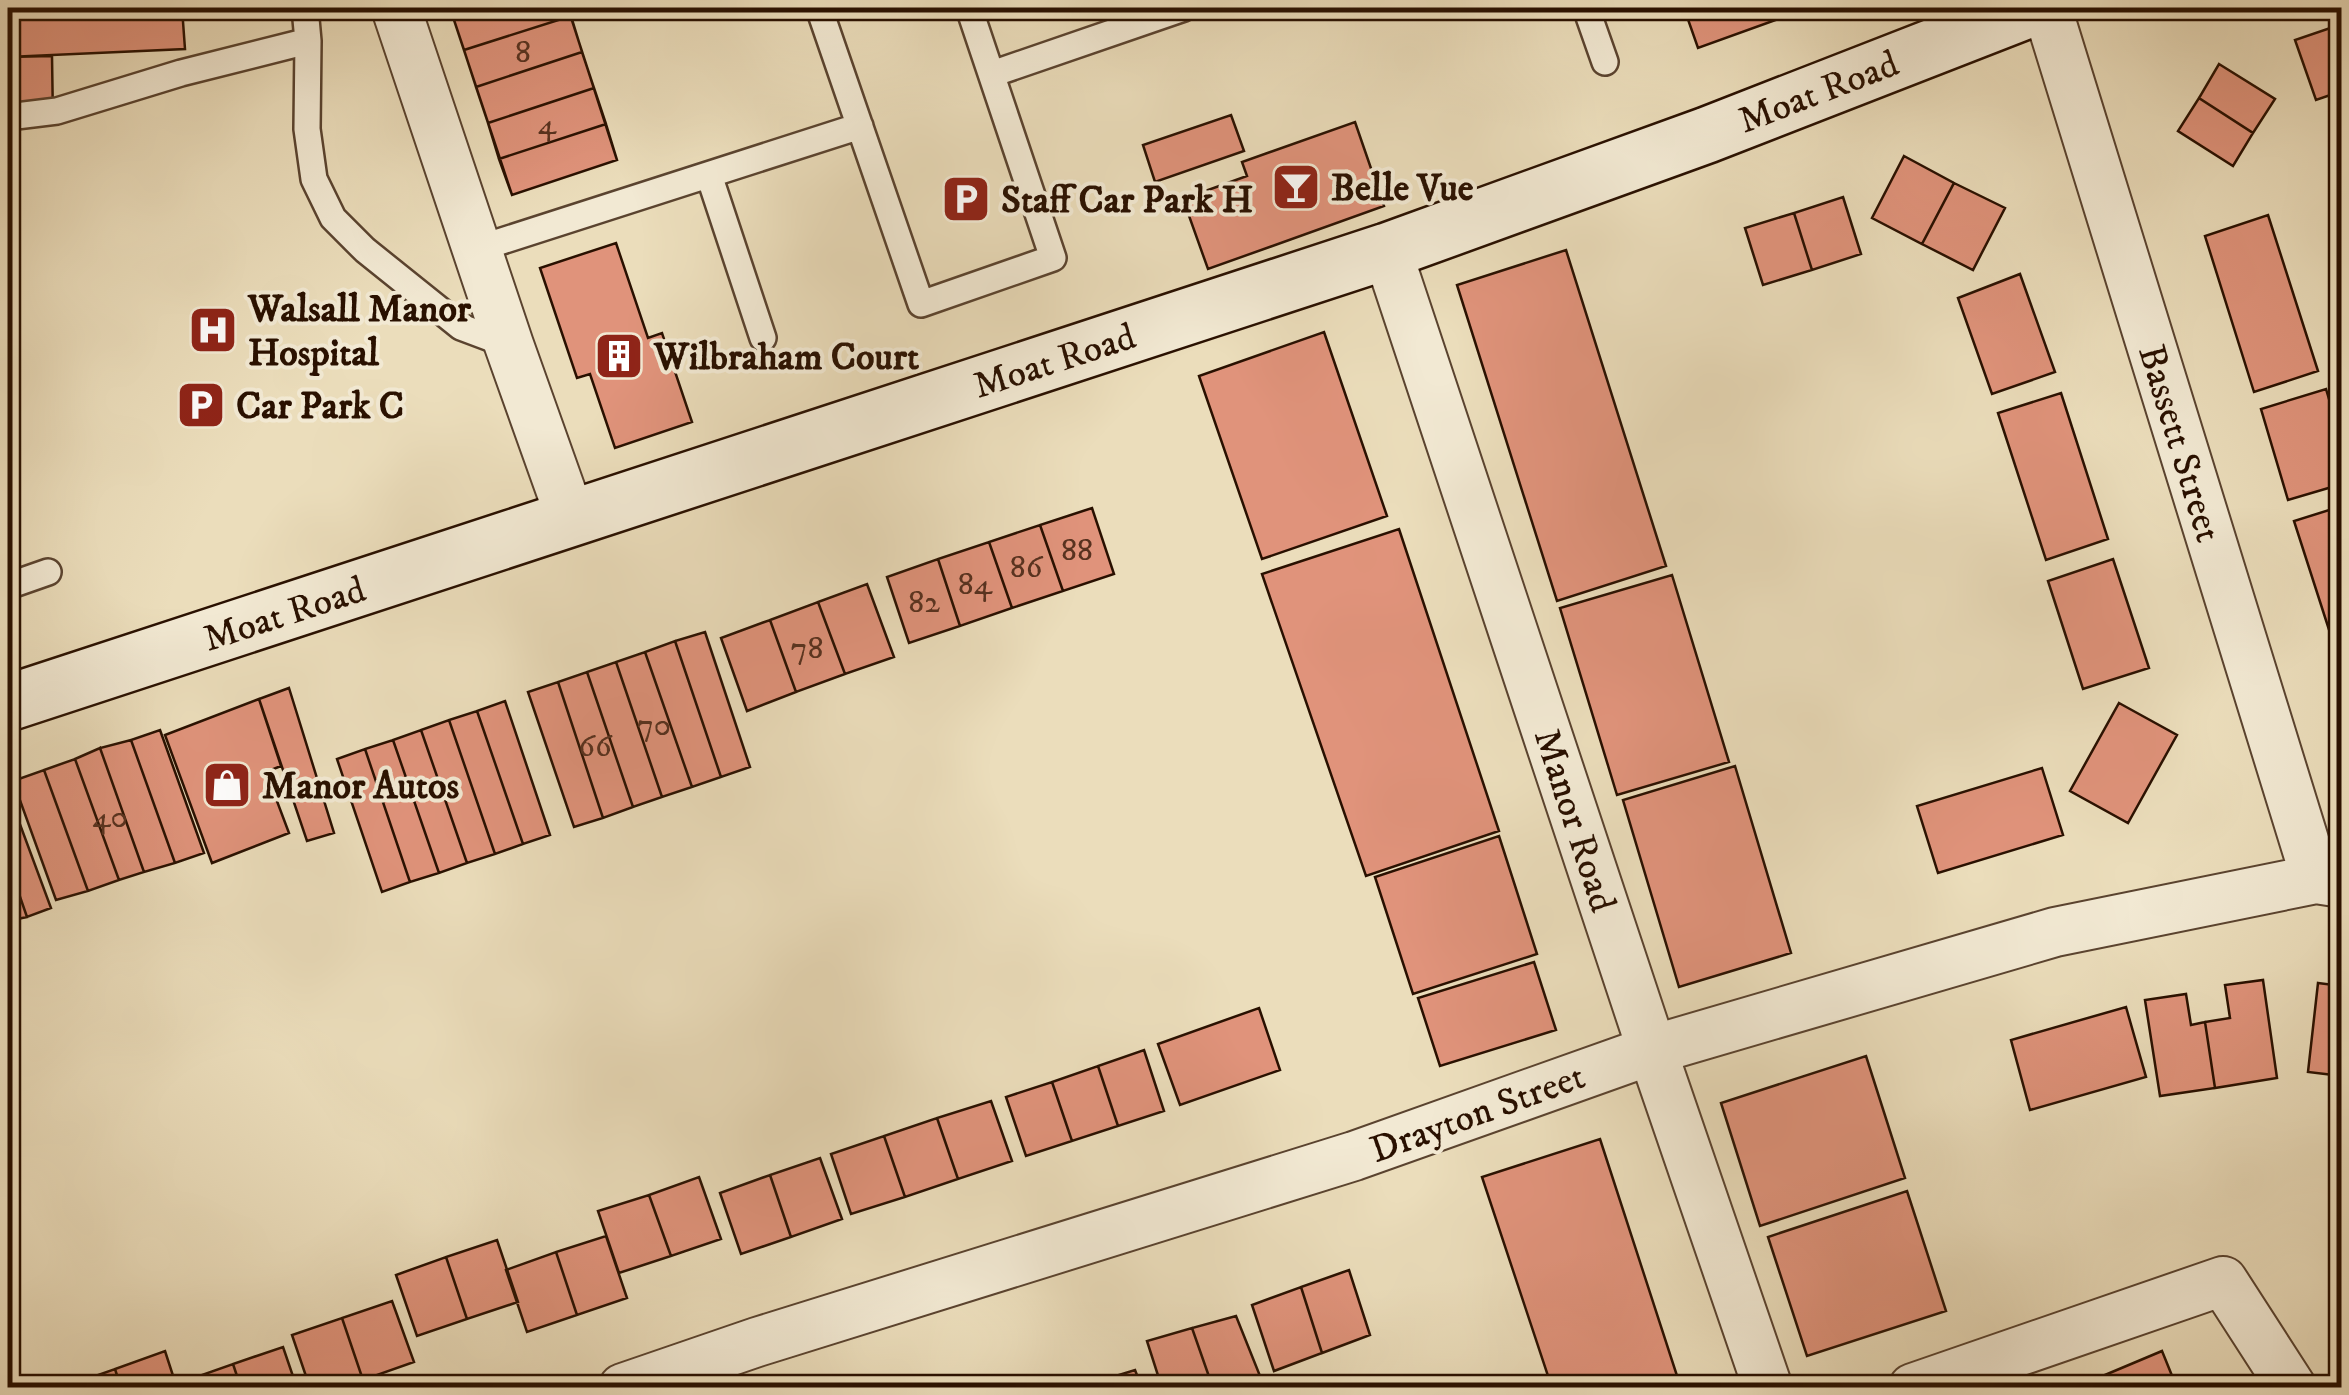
<svg xmlns="http://www.w3.org/2000/svg" width="2349" height="1395" font-family="'IM FELL DW Pica',serif">
  <rect width="100%" height="100%" fill="#ebddbb"/>
  <filter id="stains"><feTurbulence type="fractalNoise" baseFrequency=".002" numOctaves="4"/><feColorMatrix values="0 0 0 0 .2 0 0 0 0 .09 0 0 0 0 .02 0 0 0 .5 -.17"/></filter>
  <radialGradient id="worn" r=".72"><stop offset=".6" stop-color="#630" stop-opacity="0"/><stop offset="1" stop-color="#630" stop-opacity=".3"/></radialGradient>
  <path fill="#e0937b" stroke="#291000" stroke-width="2.5" d="M 8,8 L 182,8 L 185,49 L 8,57 Z
    M 450,8 L 568,8 L 617,160 L 512,195 Z
    M 472,8 L 568,8 L 571,16 L 464,50 L 452,14 Z
    M 1684,8 L 1789,8 L 1792,14 L 1698,48 Z
    M 571,16 L 582,52 L 476,87 L 464,50 Z
    M 2342,24 L 2342,91 L 2316,100 L 2295,40 Z
    M 582,52 L 594,88 L 488,123 L 476,87 Z
    M 52,56 L 53,121 L 8,122 L 8,57 Z
    M 2219,64 L 2275,99 L 2253,133 L 2199,98 Z
    M 594,88 L 606,124 L 499,159 L 488,123 Z
    M 2199,98 L 2253,133 L 2233,166 L 2178,131 Z
    M 1231,115 L 1244,151 L 1155,182 L 1143,145 Z
    M 1355,122 L 1384,206 L 1208,269 L 1183,199 L 1247,176 L 1242,162 Z
    M 606,124 L 617,160 L 512,195 L 499,159 Z
    M 1904,156 L 1954,183 L 1922,244 L 1872,218 Z
    M 1954,183 L 2005,208 L 1973,270 L 1922,244 Z
    M 1843,197 L 1861,254 L 1812,270 L 1794,213 Z
    M 1794,213 L 1812,270 L 1763,285 L 1745,228 Z
    M 2268,215 L 2318,371 L 2254,392 L 2205,236 Z
    M 616,243 L 648,338 L 662,333 L 692,422 L 615,448 L 590,374 L 577,378 L 540,268 Z
    M 1566,250 L 1666,566 L 1557,601 L 1457,285 Z
    M 2020,274 L 2055,372 L 1992,394 L 1958,298 Z
    M 1324,332 L 1387,516 L 1262,559 L 1199,376 Z
    M 2326,389 L 2342,443 L 2342,484 L 2288,500 L 2261,409 Z
    M 2061,393 L 2108,539 L 2046,560 L 1998,413 Z
    M 2342,506 L 2342,670 L 2294,521 Z
    M 1092,508 L 1114,574 L 1063,591 L 1040,525 Z
    M 1040,525 L 1063,591 L 1012,608 L 989,542 Z
    M 1399,529 L 1499,831 L 1366,876 L 1262,574 Z
    M 989,542 L 1012,608 L 960,626 L 938,559 Z
    M 938,559 L 960,626 L 909,643 L 887,577 Z
    M 2113,559 L 2149,668 L 2083,689 L 2048,581 Z
    M 1672,575 L 1729,762 L 1617,795 L 1560,608 Z
    M 867,584 L 894,657 L 845,674 L 818,602 Z
    M 818,602 L 845,674 L 796,692 L 770,620 Z
    M 770,620 L 796,692 L 747,711 L 721,638 Z
    M 705,632 L 750,767 L 721,777 L 675,641 Z
    M 675,641 L 721,777 L 692,787 L 645,652 Z
    M 645,652 L 692,787 L 662,797 L 616,662 Z
    M 616,662 L 662,797 L 633,807 L 587,672 Z
    M 587,672 L 633,807 L 603,818 L 558,682 Z
    M 558,682 L 603,818 L 574,827 L 528,692 Z
    M 289,688 L 334,833 L 307,841 L 259,699 Z
    M 259,699 L 281,766 L 266,772 L 289,833 L 212,863 L 165,735 Z
    M 505,701 L 550,835 L 523,844 L 477,711 Z
    M 2119,703 L 2177,735 L 2128,823 L 2070,791 Z
    M 477,711 L 523,844 L 495,854 L 449,720 Z
    M 449,720 L 495,854 L 467,863 L 421,730 Z
    M 160,730 L 204,853 L 175,863 L 131,740 Z
    M 421,730 L 467,863 L 439,873 L 393,740 Z
    M 131,740 L 175,863 L 144,872 L 100,748 Z
    M 393,740 L 439,873 L 410,882 L 365,749 Z
    M 100,748 L 144,872 L 119,880 L 75,759 Z
    M 365,749 L 410,882 L 382,892 L 337,759 Z
    M 75,759 L 119,880 L 88,891 L 44,770 Z
    M 1735,766 L 1791,953 L 1679,987 L 1623,800 Z
    M 2042,768 L 2063,835 L 1938,873 L 1917,806 Z
    M 44,770 L 88,891 L 56,900 L 13,781 Z
    M 8,792 L 51,908 L 27,917 L 8,862 Z
    M 1499,836 L 1537,954 L 1413,994 L 1375,877 Z
    M 8,862 L 27,917 L 8,921 Z
    M 1534,962 L 1556,1030 L 1440,1066 L 1418,998 Z
    M 2263,980 L 2277,1078 L 2215,1088 L 2205,1022 L 2230,1018 L 2225,985 Z
    M 2318,983 L 2342,986 L 2342,1076 L 2308,1072 Z
    M 2186,994 L 2191,1025 L 2205,1022 L 2215,1088 L 2160,1096 L 2145,1000 Z
    M 2126,1007 L 2146,1077 L 2030,1110 L 2011,1040 Z
    M 1259,1008 L 1280,1070 L 1180,1105 L 1158,1044 Z
    M 1144,1050 L 1164,1111 L 1118,1126 L 1098,1066 Z
    M 1866,1056 L 1905,1178 L 1760,1226 L 1721,1103 Z
    M 1098,1066 L 1118,1126 L 1072,1141 L 1052,1082 Z
    M 1052,1082 L 1072,1141 L 1026,1156 L 1006,1097 Z
    M 991,1101 L 1012,1161 L 958,1179 L 937,1118 Z
    M 937,1118 L 958,1179 L 905,1197 L 884,1136 Z
    M 884,1136 L 905,1197 L 851,1214 L 831,1154 Z
    M 1600,1139 L 1681,1388 L 1552,1388 L 1482,1177 Z
    M 820,1158 L 842,1219 L 791,1237 L 770,1175 Z
    M 770,1175 L 791,1237 L 741,1254 L 720,1193 Z
    M 699,1177 L 721,1239 L 671,1256 L 649,1195 Z
    M 1907,1191 L 1946,1311 L 1807,1356 L 1768,1237 Z
    M 649,1195 L 671,1256 L 619,1273 L 598,1211 Z
    M 606,1236 L 627,1298 L 577,1315 L 556,1252 Z
    M 497,1240 L 518,1302 L 467,1319 L 446,1257 Z
    M 556,1252 L 577,1315 L 527,1332 L 506,1270 Z
    M 446,1257 L 467,1319 L 417,1336 L 396,1275 Z
    M 1349,1270 L 1370,1335 L 1322,1353 L 1301,1287 Z
    M 1301,1287 L 1322,1353 L 1274,1371 L 1252,1305 Z
    M 392,1301 L 414,1362 L 363,1380 L 342,1318 Z
    M 1236,1316 L 1262,1381 L 1242,1388 L 1213,1388 L 1192,1328 Z
    M 342,1318 L 363,1380 L 341,1388 L 310,1388 L 292,1335 Z
    M 1192,1328 L 1213,1388 L 1162,1388 L 1147,1341 Z
    M 283,1347 L 297,1388 L 241,1388 L 233,1364 Z
    M 165,1351 L 177,1388 L 121,1388 L 115,1369 Z
    M 2162,1351 L 2177,1388 L 2074,1388 Z
    M 233,1364 L 241,1388 L 184,1388 L 182,1382 Z
    M 115,1369 L 121,1388 L 64,1388 L 64,1387 Z
    M 1135,1370 L 1142,1388 L 1083,1386 Z"/>
  <g fill="none" stroke-linecap="round" stroke-linejoin="round">
    <g stroke="#5a432f" stroke-width="30">
      <path id="lane" d="M 305,8 L 308,41 L 307,129 L 314,179 L 333,218 L 365,250 L 461,327 L 509,345
        M 819,8 L 921,304 L 1053,258 L 969,8
        M 1586,8 L 1605,62
        M 992,74 L 1184,8
        M 8,117 L 57,111 L 181,73 L 308,41
        M 709,175 L 763,338
        M 477,249 L 860,126
        M 8,586 L 48,572"/>
    </g>
    <g stroke="#5a432f" stroke-width="52">
      <path id="street" d="M 396,8 L 509,345 L 571,519
        M 2047,8 L 2316,879
        M 1387,251 L 1652,1050 L 1768,1388
        M 623,1388 L 757,1342 L 1354,1156 L 1652,1050 L 2055,932 L 2316,879 L 2342,883
        M 1913,1388 L 2223,1281 L 2292,1388"/>
    </g>
    <g stroke="#291000" stroke-width="60">
      <path id="secondary" d="M 8,703 L 1387,251 L 1707,135 L 2033,8"/>
    </g>
    <use href="#lane" stroke="#f2e9d3" stroke-width="25"/>
    <use href="#street" stroke="#f2e9d3" stroke-width="48"/>
    <use href="#secondary" stroke="#f2e9d3" stroke-width="55"/>
  </g>
  <defs>
    <g id="bar-square" transform="scale(2.5)"><rect x="-9" y="-9" width="18" height="18" rx="4" fill="#8f2418" stroke="#f2e9d3"/><path d="M-6-5H6L.8 .8V4.5H3.5V6h-7V4.5H-.8V.8Z" fill="#fff"/></g>
    <g id="parking-square" transform="scale(2.5)"><rect x="-9" y="-9" width="18" height="18" rx="4" fill="#8f2418" stroke="#f2e9d3"/><path d="M-3.5-5.5H1a3.5 3.5 0 0 1 0 7H-1V5.5H-3.5ZM-1-3.4V-.6H.8a1.4 1.4 0 0 0 0-2.8Z" fill="#fff"/></g>
    <g id="hospital-square" transform="scale(2.5)"><rect x="-9" y="-9" width="18" height="18" rx="4" fill="#8f2418" stroke="#f2e9d3"/><path d="M-5-5h3v3.5h4V-5h3V5h-3V1.5h-4V5h-3Z" fill="#fff"/></g>
    <g id="building-square" transform="scale(2.5)"><rect x="-9" y="-9" width="18" height="18" rx="4" fill="#8f2418" stroke="#f2e9d3"/><path d="M-4-6H4V6H1V3H-1V6H-4ZM-2.5-4.3h1.7v1.8h-1.7ZM.8-4.3h1.7v1.8H.8ZM-2.5-1h1.7V.8h-1.7ZM.8-1h1.7V.8H.8Z" fill="#fff"/></g>
    <g id="shop-square" transform="scale(2.5)"><rect x="-9" y="-9" width="18" height="18" rx="4" fill="#8f2418" stroke="#f2e9d3"/><path d="M-5-2.5h2.3a2.7 3.5 0 0 1 5.4 0H5L5.5 6h-11ZM-1.5-2.5h3a1.5 2.3 0 0 0-3 0Z" fill="#fff"/></g>
  </defs>
  <g fill-rule="evenodd">
    <use href="#bar-square" x="1296" y="187"/>
    <use href="#parking-square" x="966" y="199"/>
    <use href="#hospital-square" x="213" y="330"/>
    <use href="#building-square" x="619" y="356"/>
    <use href="#parking-square" x="201" y="405"/>
    <use href="#shop-square" x="227" y="785"/>
  </g>
  <g text-anchor="middle" stroke-width="8" stroke-linejoin="round" paint-order="stroke">
    <g font-size="32" fill="#57311f">
      <text x="523" y="62">8</text>
      <text x="547" y="134">4</text>
      <text x="1077" y="560">88</text>
      <text x="1026" y="577">86</text>
      <text x="975" y="594">84</text>
      <text x="924" y="612">82</text>
      <text x="807" y="658">78</text>
      <text x="654" y="735">70</text>
      <text x="595" y="756">66</text>
      <text x="110" y="827">40</text>
    </g>
    <g font-size="38" fill="#291000" stroke="#f2e9d3">
      <text transform="translate(1818 91) rotate(-21)" y="13">Moat Road</text>
      <text transform="translate(1054 360) rotate(-18)" y="13">Moat Road</text>
      <text transform="translate(2181 443) rotate(73)" y="13">Bassett Street</text>
      <text transform="translate(284 613) rotate(-18)" y="13">Moat Road</text>
      <text transform="translate(1576 820) rotate(72)" y="13">Manor Road</text>
      <text transform="translate(1477 1112) rotate(-20)" y="13">Drayton Street</text>
    </g>
    <g font-size="38" font-weight="bold" fill="#291000" stroke="#f2e9d3" text-anchor="start">
      <text x="1331" y="200">Belle Vue</text>
      <text x="1001" y="212">Staff Car Park H</text>
      <text x="248" y="321">Walsall Manor<tspan x="248" dy="44">Hospital</tspan></text>
      <text x="654" y="369">Wilbraham Court</text>
      <text x="236" y="418">Car Park C</text>
      <text x="262" y="798">Manor Autos</text>
    </g>
  </g>
  <rect width="2349" height="1395" fill="none" stroke="#ebddbb" stroke-width="40"/>
  <rect x="10" y="10" width="2329" height="1375" fill="none" stroke="#291000" stroke-width="5"/>
  <rect x="20" y="20" width="2309" height="1355" fill="none" stroke="#291000" stroke-width="2.5"/>
  <rect width="100%" height="100%" filter="url(#stains)"/>
  <rect width="100%" height="100%" fill="url(#worn)"/>
</svg>
